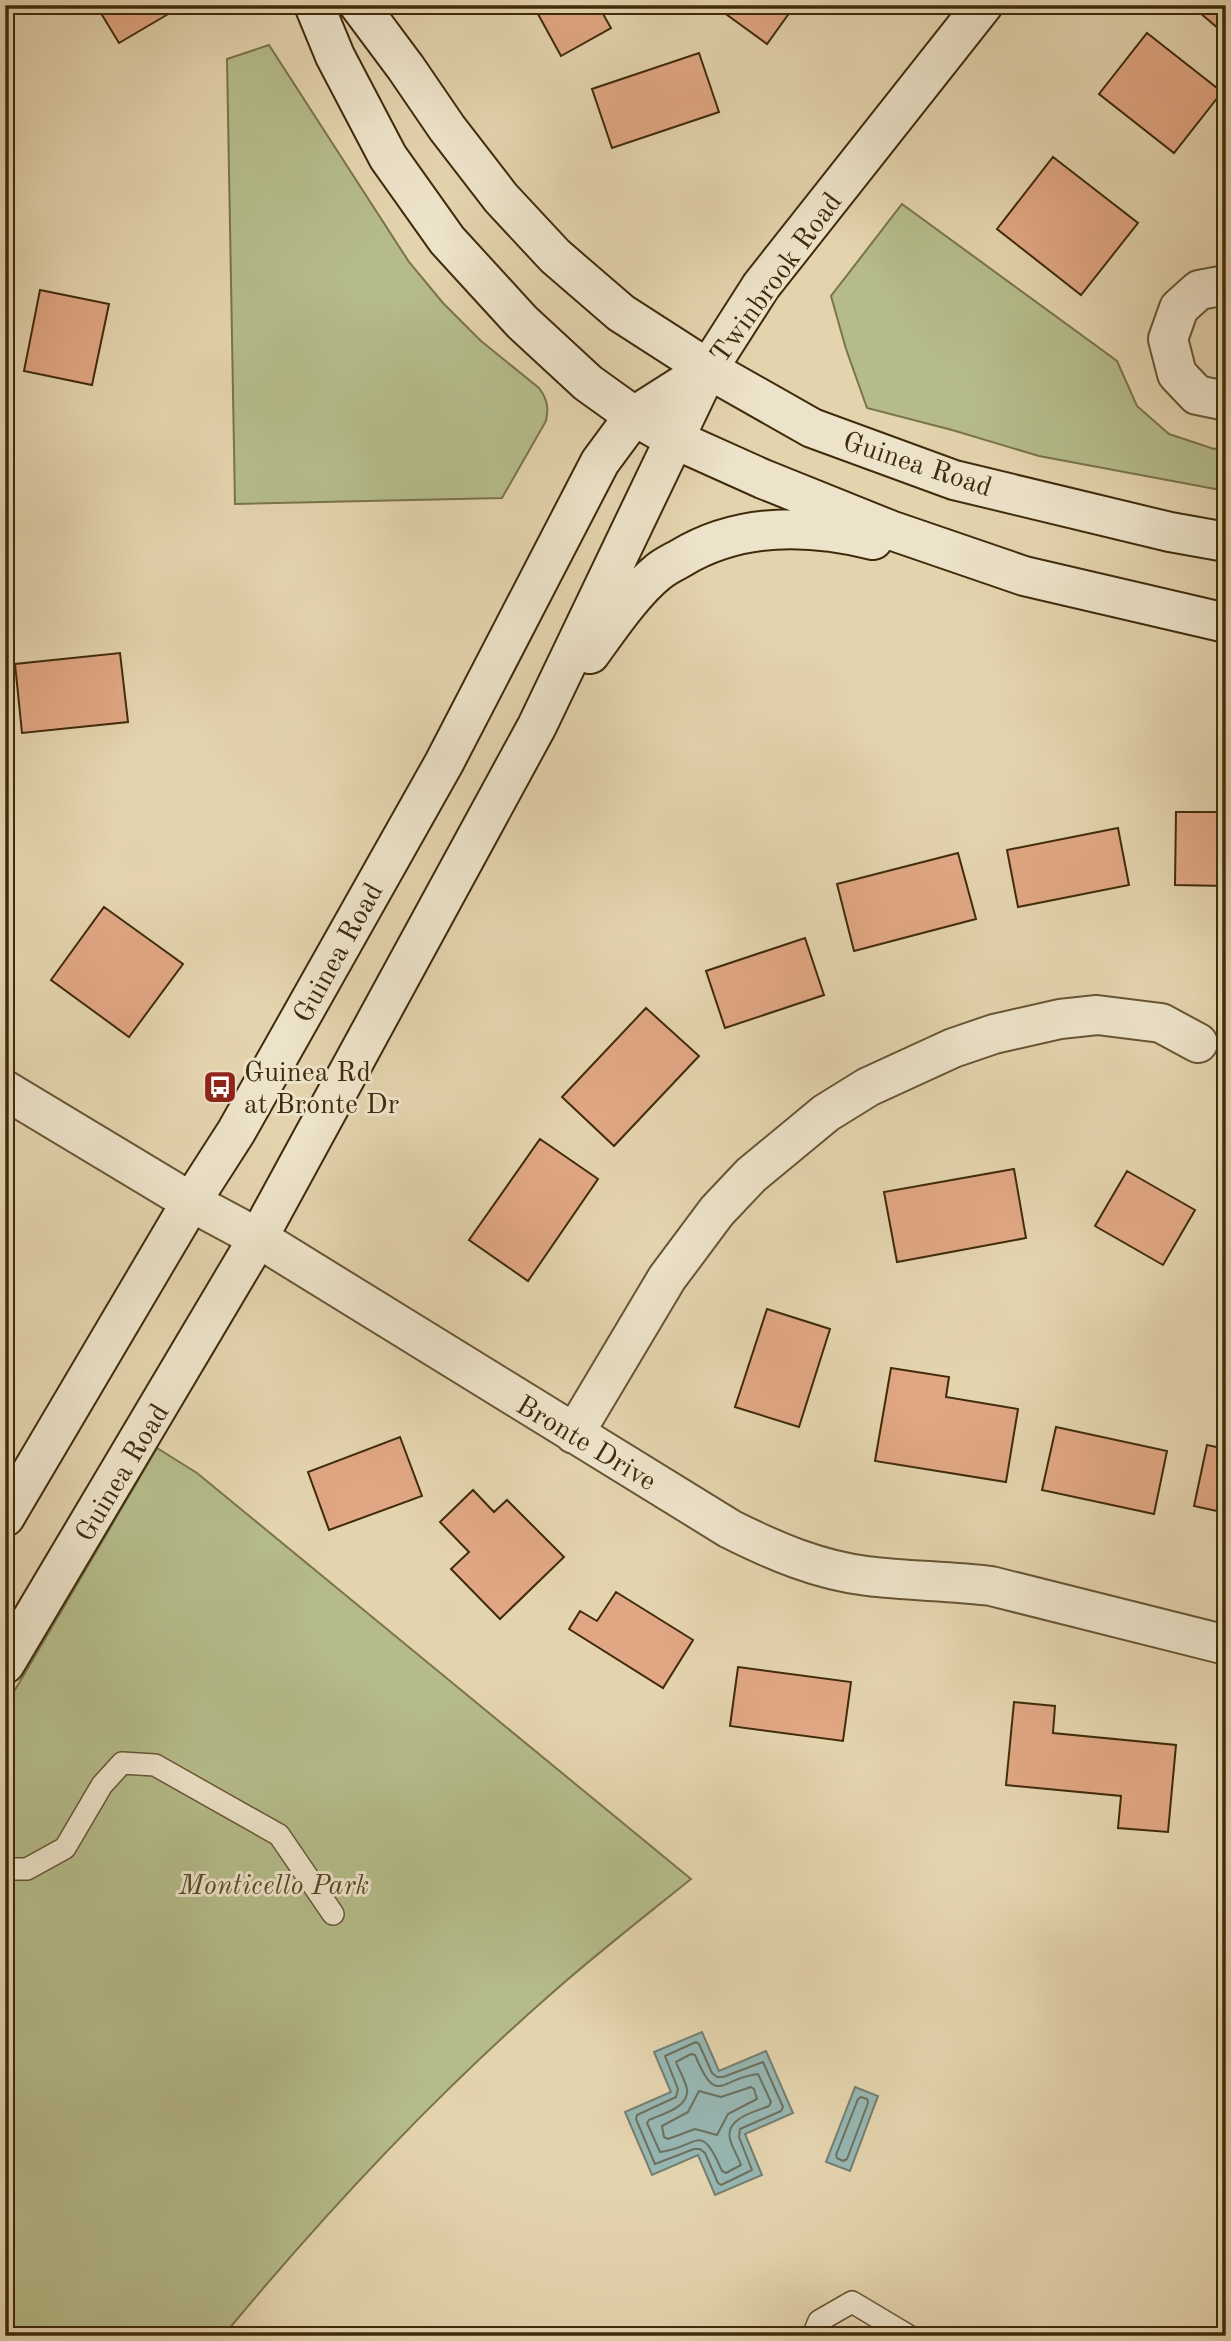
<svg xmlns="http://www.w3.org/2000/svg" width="1231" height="2341" font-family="'Old Standard TT',serif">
  <rect width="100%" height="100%" fill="#e4d4ae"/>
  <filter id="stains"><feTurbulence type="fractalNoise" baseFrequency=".00286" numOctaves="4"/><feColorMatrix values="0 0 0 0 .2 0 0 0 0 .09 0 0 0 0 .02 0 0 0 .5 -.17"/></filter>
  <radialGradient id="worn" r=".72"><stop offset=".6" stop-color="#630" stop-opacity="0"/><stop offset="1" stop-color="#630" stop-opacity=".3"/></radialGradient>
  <path fill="#b5bc8a" stroke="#7a744a" stroke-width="2" d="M 269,45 L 409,262 L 443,303 L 481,341 L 539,388 C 547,399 549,407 546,421 L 502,498 L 235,504 L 227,59 Z
    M 902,204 L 1117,361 L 1137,406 L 1169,434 L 1214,449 L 1226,446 L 1226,491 L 1039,456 L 952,430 L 867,408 L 846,349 L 831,296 Z
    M 157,1448 L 197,1473 L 691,1879 C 644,1917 596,1954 551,1994 C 432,2098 324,2214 223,2336 L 5,2336 L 5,1707 Z"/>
  <path fill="#97b7b3" stroke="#747f70" stroke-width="2" d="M 702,2032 L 719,2071 L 766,2051 L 793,2113 L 745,2134 L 762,2175 L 715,2195 L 698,2155 L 652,2175 L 625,2112 L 671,2092 L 654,2052 Z
    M 855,2087 L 878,2096 L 850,2171 L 826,2162 Z"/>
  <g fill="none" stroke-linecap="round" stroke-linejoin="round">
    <path stroke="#6b715f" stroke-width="2" d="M 696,2042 L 699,2044 L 712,2073 L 717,2077 L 723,2077 L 763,2062 L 783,2107 L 781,2111 L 740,2129 L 739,2137 L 752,2170 L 721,2185 L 718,2183 L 705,2153 L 700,2149 L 694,2149 L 655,2164 L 636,2119 L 637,2115 L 676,2097 L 678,2089 L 665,2056 Z
      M 691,2054 L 695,2055 C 717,2108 720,2078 758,2074 L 771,2102 L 769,2106 C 755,2112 725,2118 730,2139 C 732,2148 738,2156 741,2165 L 726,2173 L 722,2171 C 700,2119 698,2148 660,2152 L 647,2123 L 649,2120 C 662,2114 689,2108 687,2089 C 685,2080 679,2070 676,2062 Z
      M 751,2087 L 754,2089 L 757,2099 L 728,2114 L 717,2135 L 695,2129 L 668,2139 L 664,2137 L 662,2126 L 688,2112 L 699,2091 L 721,2097 Z
      M 861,2097 L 867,2099 L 868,2103 L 847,2159 L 843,2161 L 837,2158 L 836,2155 L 858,2099 Z"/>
  </g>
  <path fill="#e1a784" stroke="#3f2b0b" stroke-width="2" d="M 96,5 L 165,5 L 170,13 L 119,43 Z
    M 533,5 L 598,5 L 611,28 L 561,56 Z
    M 722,5 L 795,5 L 767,44 L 719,9 Z
    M 1195,5 L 1226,5 L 1226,35 L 1193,7 Z
    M 1147,33 L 1222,92 L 1174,153 L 1099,94 Z
    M 699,53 L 719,112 L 612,148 L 592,89 Z
    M 1053,157 L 1138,223 L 1081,295 L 997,229 Z
    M 40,290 L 109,304 L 92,385 L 24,371 Z
    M 120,653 L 128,722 L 22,733 L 15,664 Z
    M 1176,812 L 1226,812 L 1226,886 L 1175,885 Z
    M 1118,828 L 1129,885 L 1018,907 L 1007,850 Z
    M 958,853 L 976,919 L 854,951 L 837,884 Z
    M 104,907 L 183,964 L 129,1037 L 51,980 Z
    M 805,938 L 824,995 L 725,1028 L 706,971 Z
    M 646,1008 L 699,1056 L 614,1146 L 562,1097 Z
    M 540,1139 L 598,1179 L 528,1281 L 469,1240 Z
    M 1014,1169 L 1026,1238 L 897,1262 L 884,1192 Z
    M 1127,1171 L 1195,1210 L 1163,1265 L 1095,1226 Z
    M 767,1309 L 830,1329 L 799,1427 L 735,1407 Z
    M 891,1368 L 949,1377 L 946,1397 L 1018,1409 L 1006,1482 L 875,1461 Z
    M 1056,1427 L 1167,1451 L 1154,1514 L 1042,1490 Z
    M 400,1437 L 422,1496 L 329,1530 L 308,1472 Z
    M 1207,1445 L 1226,1449 L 1226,1513 L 1194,1506 Z
    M 473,1490 L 494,1512 L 507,1500 L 564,1557 L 500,1619 L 451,1569 L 469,1552 L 440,1522 Z
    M 616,1592 L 693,1640 L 663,1688 L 569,1629 L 580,1611 L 597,1621 Z
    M 738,1667 L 851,1682 L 843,1741 L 730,1726 Z
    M 1014,1702 L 1055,1706 L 1053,1733 L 1176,1745 L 1168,1832 L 1118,1828 L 1121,1796 L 1006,1785 Z"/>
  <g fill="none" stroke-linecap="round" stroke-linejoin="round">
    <g stroke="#685534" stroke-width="24">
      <path id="lane" d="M 5,1869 L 27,1869 L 65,1848 L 102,1785 L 122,1763 L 155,1765 L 279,1835 L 333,1914
        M 813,2336 L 819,2321 L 852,2302 L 909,2336"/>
    </g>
    <g stroke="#685534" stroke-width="42">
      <path id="street" d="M 1226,285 L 1199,290 L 1179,308 L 1168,339 L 1177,374 L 1197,395 L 1226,401
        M 5,1090 L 191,1202 L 258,1238 L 730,1529 C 774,1551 818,1570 867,1576 C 908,1581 950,1581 991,1586 L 1226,1645
        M 574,1434 L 667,1278 L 717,1211 L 751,1175 L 826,1113 L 868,1087 L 953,1048 L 994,1034 L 1060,1019 L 1097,1015 L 1161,1023 L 1198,1043"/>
    </g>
    <g stroke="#3f2b0b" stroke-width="42">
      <path id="secondary" d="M 314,5 L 335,56 L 388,157 L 447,240 L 522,322 L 588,383 L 634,416 L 674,439 L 763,479 L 890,530 L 1024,576 L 1226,623
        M 359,5 L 406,68 L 447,128 L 501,198 L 555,256 L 621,313 L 708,369 L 812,428 L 954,480 L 1170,532 L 1226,542
        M 590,654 C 609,628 633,592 658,572 C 665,566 674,562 681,558 C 739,523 808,524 873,540
        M 5,1517 L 191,1202 L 236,1132 L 444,763 L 600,462 L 634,416 L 708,369
        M 5,1664 L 258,1238 L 537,726 L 708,369 L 761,286 L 983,5"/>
    </g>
    <use href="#lane" stroke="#ede3ca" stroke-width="21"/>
    <use href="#street" stroke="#ede3ca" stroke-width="38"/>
    <use href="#secondary" stroke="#ede3ca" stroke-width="38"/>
  </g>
  <defs>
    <g id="bus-square" transform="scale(1.75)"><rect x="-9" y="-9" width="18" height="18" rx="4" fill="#8f2418" stroke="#ede3ca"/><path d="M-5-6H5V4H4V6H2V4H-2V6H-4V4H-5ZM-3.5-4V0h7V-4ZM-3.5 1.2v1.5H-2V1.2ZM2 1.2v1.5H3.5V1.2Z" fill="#fff"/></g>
  </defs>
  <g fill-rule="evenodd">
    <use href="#bus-square" x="220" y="1087"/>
  </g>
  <g text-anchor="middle" stroke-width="6" stroke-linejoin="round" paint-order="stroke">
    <g font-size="28" fill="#3f2b0b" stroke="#ede3ca">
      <text transform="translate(775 277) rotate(-54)" y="10">Twinbrook Road</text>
      <text transform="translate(918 463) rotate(18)" y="10">Guinea Road</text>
      <text transform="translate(337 952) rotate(-61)" y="10">Guinea Road</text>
      <text transform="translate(587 1442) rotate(31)" y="10">Bronte Drive</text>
      <text transform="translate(121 1472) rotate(-59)" y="10">Guinea Road</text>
    </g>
    <g font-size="28" fill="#3f2b0b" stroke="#ede3ca" text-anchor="start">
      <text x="244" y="1081">Guinea Rd<tspan x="244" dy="32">at Bronte Dr</tspan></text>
    </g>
    <g font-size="28" font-style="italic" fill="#574824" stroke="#ede3ca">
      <text x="274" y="1894">Monticello Park</text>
    </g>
  </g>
  <rect width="1231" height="2341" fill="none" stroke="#e4d4ae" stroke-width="28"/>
  <rect x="7" y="7" width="1217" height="2327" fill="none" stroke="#3f2b0b" stroke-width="3.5"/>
  <rect x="14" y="14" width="1203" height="2313" fill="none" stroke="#3f2b0b" stroke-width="2"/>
  <rect width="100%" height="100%" filter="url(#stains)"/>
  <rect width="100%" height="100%" fill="url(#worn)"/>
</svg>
